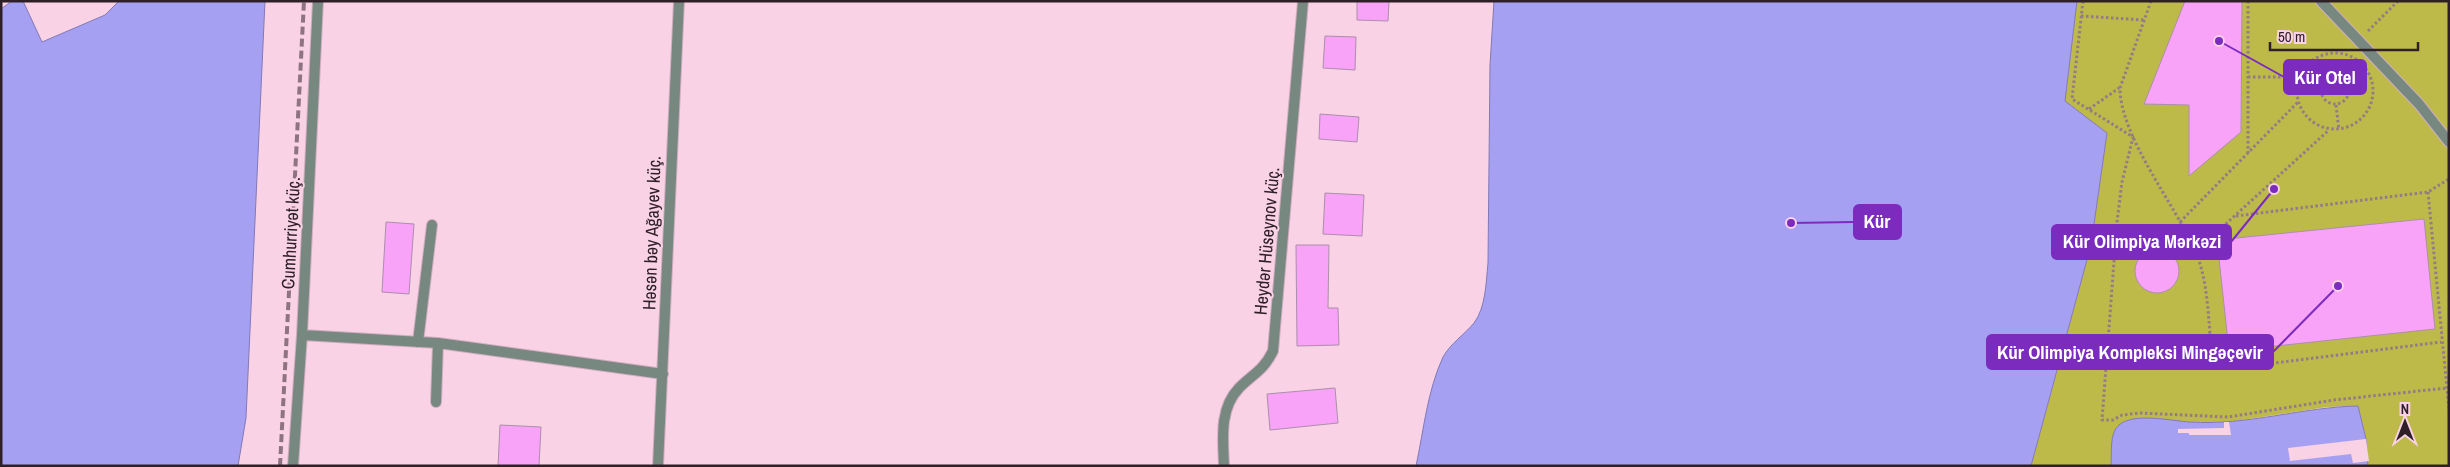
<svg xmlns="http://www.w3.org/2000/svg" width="2450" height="467" font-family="'Archivo Narrow',sans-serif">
  <rect width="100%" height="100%" fill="#f9d2e5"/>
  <path fill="#beba49" d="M 2077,1 L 2449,1 L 2449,466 L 2368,466 L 2366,439 L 2358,406 L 2327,407 L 2229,422 L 2190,422 L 2147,419 L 2113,437 L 2111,466 L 2031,466 L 2091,245 L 2107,133 L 2065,101 Z"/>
  <path fill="#a6a0f2" stroke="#827ab5" d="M 12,1 L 23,1 L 42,42 L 105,15 L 119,1 L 265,1 L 246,418 L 238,466 L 1,466 L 1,9 Z
    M 1494,1 L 2077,1 L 2065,101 L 2107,133 L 2091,245 L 2031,466 L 1416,466 C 1424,429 1427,392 1443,357 C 1450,344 1465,334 1474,323 C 1486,307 1486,282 1488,263 L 1490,65 Z
    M 2358,406 L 2366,439 L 2368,466 L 2111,466 C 2112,454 2109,433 2119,425 C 2134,412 2172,421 2190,422 C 2247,426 2302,407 2358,406 Z"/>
  <path fill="#f9d2e5" d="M 2224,422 L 2229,422 L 2231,435 L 2189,435 L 2189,433 L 2178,433 L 2178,429 L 2224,428 Z
    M 2366,439 L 2369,461 L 2353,463 L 2351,454 L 2290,461 L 2288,448 Z"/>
  <path fill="#f8a3f8" stroke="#ab8faa" d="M 1357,1 L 1389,1 L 1388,21 L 1357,20 Z
    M 2185,1 L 2242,1 L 2241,132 L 2189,176 L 2189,105 L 2144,104 Z
    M 1325,36 L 1356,37 L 1355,70 L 1323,68 Z
    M 1320,114 L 1359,117 L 1357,142 L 1319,139 Z
    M 1325,193 L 1364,195 L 1362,236 L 1323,234 Z
    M 2424,219 L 2435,329 L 2229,351 L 2217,240 Z
    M 386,222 L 414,224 L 409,294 L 382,292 Z
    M 1296,245 L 1329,245 L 1328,308 L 1338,308 L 1339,345 L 1297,346 Z
    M2135 271a22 22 0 1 1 44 0a22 22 0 1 1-44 0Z
    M 1335,388 L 1338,423 L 1270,430 L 1267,394 Z
    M 500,425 L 541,427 L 539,466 L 498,466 Z"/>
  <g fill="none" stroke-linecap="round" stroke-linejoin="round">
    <g stroke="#d1aebf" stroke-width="12">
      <path id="lane" d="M 2321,1 L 2419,104 L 2449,142
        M 418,342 L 432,225"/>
    </g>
    <g stroke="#d1aebf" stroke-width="12">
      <path id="street" d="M 302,335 L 438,343 L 663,374
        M 436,402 L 438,343
        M 293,466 L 302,335 L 318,1
        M 658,466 L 679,1
        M 1224,466 C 1223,439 1219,409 1239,388 C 1254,373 1263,371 1273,351 L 1303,1"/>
    </g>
    <path stroke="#967a88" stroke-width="3" stroke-dasharray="2.5 2.5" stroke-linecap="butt" d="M 2083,1 L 2072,99 L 2133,137 L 2122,182 L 2117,222 L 2102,420 L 2113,420 L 2122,415 L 2140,413 L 2228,417 L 2334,400 L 2447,388
      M 2151,1 L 2120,88 C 2120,136 2175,205 2195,250 C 2209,282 2208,322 2212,356 L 2219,366 L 2235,368 L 2441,342
      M 2248,1 L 2248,153
      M 2081,16 L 2144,20
      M 2368,31 L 2398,1
      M2297 91a38 38 0 1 1 76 0a38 38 0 1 1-76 0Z
      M2321 90a14 14 0 1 1 28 0a14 14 0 1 1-28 0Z
      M 2248,77 L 2300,77 L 2321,87
      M 2345,80 L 2360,62
      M 2336,105 L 2339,130
      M 2089,109 L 2119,88
      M 2428,192 L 2449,409
      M 2236,216 L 2428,192 L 2449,179
      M 2180,222 L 2298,102
      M 2196,251 L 2329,130"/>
    <use href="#lane" stroke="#778881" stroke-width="10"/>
    <use href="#street" stroke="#778881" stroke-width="10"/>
    <path stroke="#8e7481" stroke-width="4" stroke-dasharray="8 4" stroke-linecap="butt" d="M 280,466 L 304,1"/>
  </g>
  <g text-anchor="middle" stroke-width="4" stroke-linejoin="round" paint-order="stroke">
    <g font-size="18" fill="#2f2028" stroke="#f9d2e5">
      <text transform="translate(291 233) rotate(-87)" y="6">Cumhurriyət küç.</text>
      <text transform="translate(652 233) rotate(-88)" y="6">Həsən bəy Ağayev küç.</text>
      <text transform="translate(1267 241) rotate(-85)" y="6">Heydər Hüseynov küç.</text>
    </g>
  </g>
  <path fill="none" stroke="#7b2cbf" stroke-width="2" d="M2219 41L2284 77M1791 223L1854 222M2274 189L2231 242M2338 286L2273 352"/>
  <g fill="#7b2cbf" stroke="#f9d2e5" stroke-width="2">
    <circle cx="2219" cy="41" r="5"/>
    <circle cx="1791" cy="223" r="5"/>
    <circle cx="2274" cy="189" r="5"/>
    <circle cx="2338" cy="286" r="5"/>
  </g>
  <g fill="#7b2cbf" stroke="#7b2cbf" stroke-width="2">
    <rect x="2284" y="60" width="82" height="34" rx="5"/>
    <rect x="1854" y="205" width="47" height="34" rx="5"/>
    <rect x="2052" y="225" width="179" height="34" rx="5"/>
    <rect x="1987" y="335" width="286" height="34" rx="5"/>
  </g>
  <g font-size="19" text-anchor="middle" font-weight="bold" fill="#fff">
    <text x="2325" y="84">Kür Otel</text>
    <text x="1877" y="228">Kür</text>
    <text x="2142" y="248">Kür Olimpiya Mərkəzi</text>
    <text x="2130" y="359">Kür Olimpiya Kompleksi Mingəçevir</text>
  </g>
  <rect width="2450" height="467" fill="none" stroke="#2f2028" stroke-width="5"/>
  <g transform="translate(2405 422)" stroke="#f9d2e5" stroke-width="4" paint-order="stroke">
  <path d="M0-4L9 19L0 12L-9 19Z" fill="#2f2028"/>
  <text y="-8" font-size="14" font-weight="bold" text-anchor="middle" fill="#2f2028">N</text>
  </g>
  <path d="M2270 42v8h148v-8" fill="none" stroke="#2f2028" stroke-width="2.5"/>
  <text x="2278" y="42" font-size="15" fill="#2f2028" stroke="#f9d2e5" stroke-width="4" paint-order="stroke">50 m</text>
</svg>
